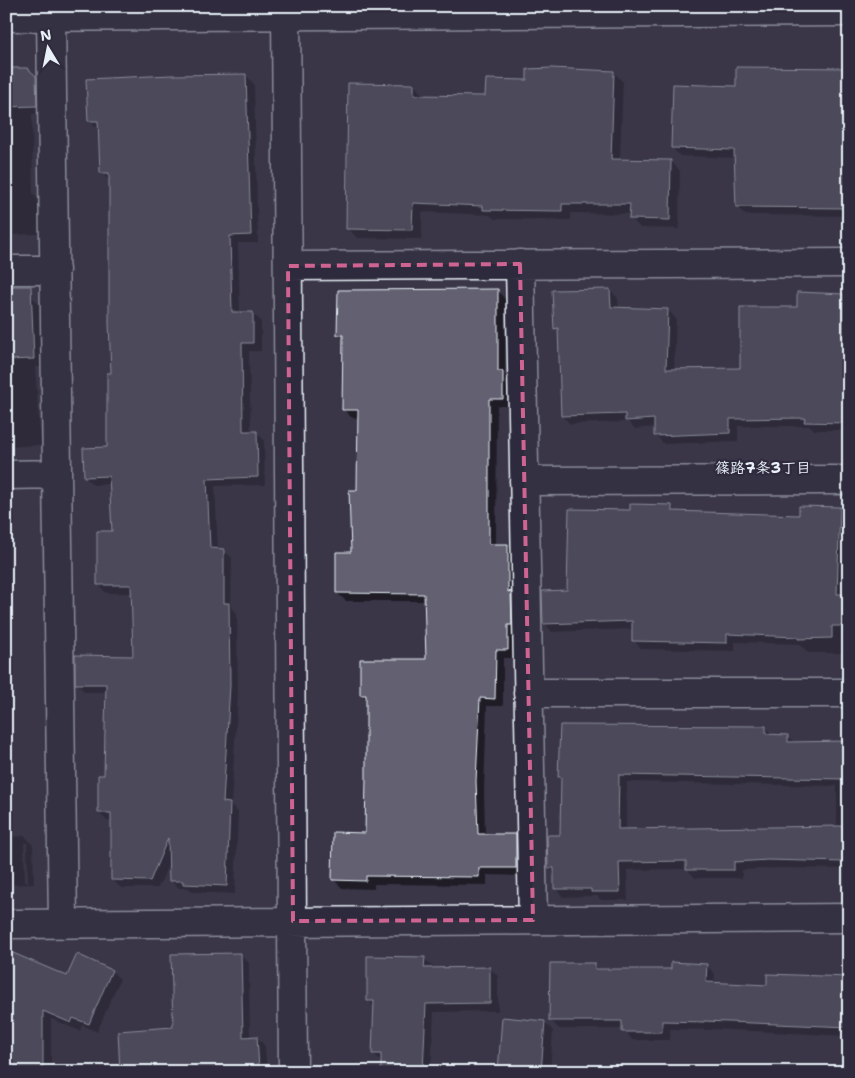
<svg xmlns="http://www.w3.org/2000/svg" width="855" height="1078" font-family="'Shantell Sans','Klee One',sans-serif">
  <rect width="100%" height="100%" fill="#3a3648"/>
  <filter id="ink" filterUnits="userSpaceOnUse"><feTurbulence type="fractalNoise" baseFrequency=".02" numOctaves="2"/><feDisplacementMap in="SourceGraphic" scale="10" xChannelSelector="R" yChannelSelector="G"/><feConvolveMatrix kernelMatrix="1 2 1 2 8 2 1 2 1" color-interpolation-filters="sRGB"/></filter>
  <g filter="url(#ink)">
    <path fill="#0007" fill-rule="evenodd" d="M 6,70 L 35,77 L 44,86 L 44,114 L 32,114 L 33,193 L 38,199 L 39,234 L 6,235 Z
      M 849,70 L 849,216 L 745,215 L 737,206 L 736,158 L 680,156 L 672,148 L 737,87 Z
      M 614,72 L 623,82 L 620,160 L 671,161 L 680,171 L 679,229 L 640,228 L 631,218 L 631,214 L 571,213 L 571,220 L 494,219 L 490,215 L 422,212 L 422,239 L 357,238 L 348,228 L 414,85 L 424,96 L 486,98 L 528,81 Z
      M 246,75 L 254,84 L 258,243 L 238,243 L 240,313 L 252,313 L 261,321 L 261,351 L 249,351 L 251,432 L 256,432 L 264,440 L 265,485 L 215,486 L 218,550 L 224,550 L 232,558 L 231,607 L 237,613 L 238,694 L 231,805 L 238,812 L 235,894 L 192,892 L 189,888 L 179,888 L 170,880 L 170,861 L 158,888 L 121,888 L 112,880 L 112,821 L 107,821 L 99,813 L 106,776 L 107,692 L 85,692 L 77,684 L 134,657 L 132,593 L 106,593 L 98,584 L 113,532 L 111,484 L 93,485 L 85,477 L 109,448 L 113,374 L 110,181 L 102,173 L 100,129 L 98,129 L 89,121 Z
      M 497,290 L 505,299 L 505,375 L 510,380 L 511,406 L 497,406 L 496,545 L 507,545 L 515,553 L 515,658 L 503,658 L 503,706 L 487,706 L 484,790 L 485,835 L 515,836 L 523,844 L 524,876 L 487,875 L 487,885 L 374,884 L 374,889 L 342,888 L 334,880 L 366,834 L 367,700 L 361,695 L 427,661 L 426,601 L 346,601 L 337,593 L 352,553 L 358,491 L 359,418 L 351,417 L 343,409 L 344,340 L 339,335 Z
      M 610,290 L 618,298 L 619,309 L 668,310 L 676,319 L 674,370 L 741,369 L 798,308 L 799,293 L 849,295 L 849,430 L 814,430 L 810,426 L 738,426 L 738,441 L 664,444 L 656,436 L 655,427 L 635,429 L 628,422 L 570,424 L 562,416 L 560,333 L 555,328 Z
      M 31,296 L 40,305 L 42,367 L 35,367 L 41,445 L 6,447 L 6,298 Z
      M 671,506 L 678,513 L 800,516 L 839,508 L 848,516 L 847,520 L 849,520 L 849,653 L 808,653 L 800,644 L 735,642 L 735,651 L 642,649 L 633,640 L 634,629 L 552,632 L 544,623 L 631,511 Z
      M 766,728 L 774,736 L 787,736 L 795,743 L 849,742 L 849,869 L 777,868 L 742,870 L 742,878 L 695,878 L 687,869 L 627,870 L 628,900 L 601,900 L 597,896 L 563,897 L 555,888 L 555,874 L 549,868 L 561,836 L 562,779 L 560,776 ZM 627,782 L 837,786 L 837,827 L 626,830 Z
      M 25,836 L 33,845 L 34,884 L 6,885 L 6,837 ZM 24,843 L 27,843 L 28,882 L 25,882 Z
      M 6,952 L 68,978 L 111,971 L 120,979 L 97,1032 L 82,1025 L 80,1031 L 51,1019 L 51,1072 L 6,1072 Z
      M 240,954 L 249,963 L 250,1037 L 257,1037 L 265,1046 L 267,1072 L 122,1072 L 174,1028 Z
      M 424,958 L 433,967 L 433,969 L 489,968 L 498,976 L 498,1011 L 434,1012 L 431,1072 L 382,1072 L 381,1062 L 373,1053 L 375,1008 L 368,1000 Z
      M 594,964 L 601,971 L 672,970 L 706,965 L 715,974 L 714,984 L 768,986 L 849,978 L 849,1036 L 712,1029 L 712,1030 L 670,1029 L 670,1040 L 632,1040 L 624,1029 L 559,1029 L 550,1020 Z
      M 545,1022 L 553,1031 L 550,1072 L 499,1072 Z"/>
    <path fill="#636171" stroke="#e8f1f8" d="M 736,67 L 849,68 L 849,208 L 736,207 L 734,150 L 671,148 L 673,84 L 736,86 Z
      M 6,68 L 27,68 L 36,76 L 37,106 L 6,107 Z
      M 551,68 L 614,71 L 611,159 L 671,160 L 670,220 L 629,219 L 630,204 L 562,204 L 562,211 L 483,210 L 483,206 L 413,203 L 412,230 L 346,229 L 348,83 L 414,84 L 414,95 L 485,96 L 486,79 L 527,80 L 527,69 Z
      M 246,74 L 251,235 L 230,236 L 232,312 L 253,312 L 253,343 L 242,343 L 243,431 L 257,431 L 258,477 L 207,479 L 210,548 L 224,549 L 224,603 L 229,603 L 230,685 L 223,802 L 230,803 L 227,886 L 183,884 L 183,881 L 169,881 L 168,838 L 150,881 L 111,880 L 111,813 L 98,813 L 98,775 L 104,775 L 106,684 L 75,684 L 75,655 L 133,656 L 131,585 L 97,585 L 97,531 L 112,531 L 109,476 L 84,477 L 83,448 L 107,447 L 107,373 L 111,373 L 109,323 L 109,173 L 100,173 L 98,121 L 88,121 L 86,79 L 172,75 Z
      M 6,286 L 31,286 L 34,359 L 6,360 Z
      M 498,289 L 498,371 L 503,371 L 503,399 L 489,399 L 489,544 L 508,544 L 508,592 L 511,591 L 512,625 L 508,625 L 508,650 L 496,650 L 495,699 L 480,698 L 476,781 L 478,834 L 516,834 L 516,868 L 479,868 L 479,877 L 366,876 L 366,881 L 332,880 L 333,832 L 365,833 L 366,778 L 366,695 L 360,695 L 360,659 L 426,659 L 424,594 L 336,593 L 336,552 L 351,552 L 349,490 L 357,490 L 358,410 L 342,410 L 343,335 L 337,335 L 338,290 Z
      M 610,289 L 611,307 L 668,309 L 666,369 L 740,368 L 740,307 L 797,307 L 797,292 L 844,294 L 843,354 L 846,354 L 844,423 L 804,422 L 805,418 L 730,419 L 730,433 L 654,436 L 654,419 L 625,421 L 625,414 L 561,416 L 558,328 L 554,329 L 552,290 Z
      M 630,504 L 672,505 L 672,511 L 799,515 L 799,506 L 840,507 L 837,594 L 843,594 L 843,626 L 832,626 L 832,638 L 798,639 L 798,637 L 727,634 L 727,643 L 632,641 L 632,621 L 543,624 L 542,591 L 567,590 L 569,509 L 630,510 Z
      M 560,725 L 766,726 L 766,734 L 788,735 L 788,742 L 849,741 L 849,778 L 844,779 L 619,775 L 618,829 L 843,826 L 843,862 L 768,860 L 734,862 L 734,870 L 686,870 L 686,861 L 619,862 L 620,892 L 591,892 L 591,889 L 554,889 L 554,868 L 548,868 L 547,835 L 560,835 L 561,777 L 558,777 Z
      M 6,950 L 67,976 L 77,954 L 112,970 L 89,1024 L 73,1018 L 71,1023 L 43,1011 L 43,1072 L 6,1072 Z
      M 241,953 L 243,1037 L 257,1036 L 259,1069 L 235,1070 L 235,1072 L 120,1072 L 118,1031 L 173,1027 L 171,954 Z
      M 367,956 L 425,957 L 424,968 L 490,967 L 490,1003 L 426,1004 L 423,1072 L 381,1072 L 381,1054 L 372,1054 L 374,1001 L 367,1001 Z
      M 671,962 L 707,964 L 706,982 L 767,985 L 767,974 L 849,977 L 849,1027 L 704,1021 L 704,1022 L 662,1021 L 662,1032 L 622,1032 L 622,1021 L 549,1021 L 550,963 L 595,963 L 595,969 L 671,969 Z
      M 502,1017 L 545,1021 L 541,1072 L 498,1072 Z"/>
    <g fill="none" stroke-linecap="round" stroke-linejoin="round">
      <g stroke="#e8f1f8" stroke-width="31">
        <path id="minor" d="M 286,6 L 293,1072
          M 51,17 L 63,924
          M 520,264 L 533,920
          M 288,266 L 849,263
          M 6,270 L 55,270
          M 6,475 L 57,474
          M 524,481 L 849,480
          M 528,693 L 849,693
          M 6,924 L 849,918"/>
      </g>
      <g stroke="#e8f1f8" stroke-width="31">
        <path id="major" d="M 6,17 L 849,12"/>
      </g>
      <use href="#minor" stroke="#2f2a3d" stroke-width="28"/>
      <use href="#major" stroke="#2f2a3d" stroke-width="28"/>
    </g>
  </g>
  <path d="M0 0H855V1078H0ZM 520,264 L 533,920 L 293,921 L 288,266 Z" fill="#3a3648" fill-opacity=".55" fill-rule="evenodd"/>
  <path fill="none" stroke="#cf6492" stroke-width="4" stroke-dasharray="10 6" stroke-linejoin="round" d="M 520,264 L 533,920 L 293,921 L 288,266 Z"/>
  <g text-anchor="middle" stroke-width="4.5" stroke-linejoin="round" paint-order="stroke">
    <g font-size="15" font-weight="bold" fill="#e8f1f8" stroke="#2f2a3d">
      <text x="763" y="473">篠路7条3丁目</text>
    </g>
  </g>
  <rect width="855" height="1078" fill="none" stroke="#2f2a3d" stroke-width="25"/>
  <rect x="12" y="12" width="830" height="1053" fill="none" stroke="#e8f1f8" stroke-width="2" filter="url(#ink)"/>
  <g transform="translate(48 48) rotate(350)" stroke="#2f2a3d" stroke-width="4" paint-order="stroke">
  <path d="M0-4L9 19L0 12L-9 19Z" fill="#e8f1f8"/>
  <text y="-8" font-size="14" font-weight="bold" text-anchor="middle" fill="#e8f1f8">N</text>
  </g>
</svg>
